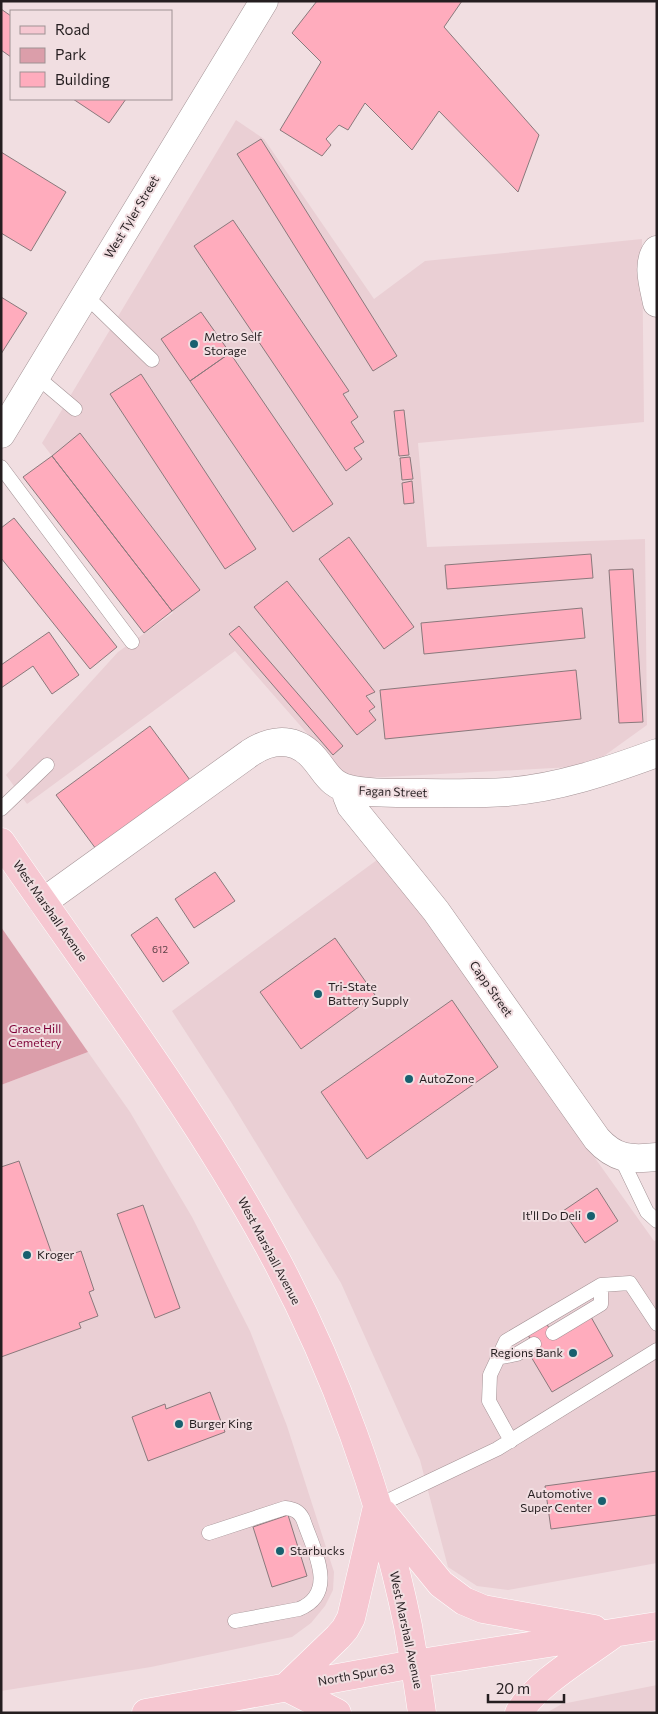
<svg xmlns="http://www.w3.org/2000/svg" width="658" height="1714" font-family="Commissioner,sans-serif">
  <rect width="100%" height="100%" fill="#f1dee1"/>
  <path fill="#eacfd4" d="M 236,120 L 264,139 L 374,299 L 425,261 L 642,239 L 644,422 L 418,443 L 427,547 L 645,539 L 647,725 L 590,766 L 347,779 L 235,651 L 27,804 L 6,775 L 118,652 L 173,613 L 42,443 Z
    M 381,857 L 654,1241 L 657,1240 L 657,1563 L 508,1590 L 477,1586 L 448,1567 L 420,1460 L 341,1283 L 231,1102 L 172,1011 Z
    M 88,1052 L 130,1112 L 192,1217 L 250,1331 L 287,1426 L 334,1572 L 333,1590 L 325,1606 L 311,1623 L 292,1637 L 151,1667 L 1,1691 L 1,1085 Z
    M 657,1685 L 657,1713 L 546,1713 L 562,1704 Z"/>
  <path fill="#db9eaa" d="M 1,927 L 88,1052 L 1,1085 Z"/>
  <path fill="#ffacbd" stroke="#8a797c" d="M 317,1 L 462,1 L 444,27 L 539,135 L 518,192 L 439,111 L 412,150 L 365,103 L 348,130 L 339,125 L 326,139 L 331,145 L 322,156 L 280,130 L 321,62 L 292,33 Z
    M 1,9 L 11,16 L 11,57 L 1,50 Z
    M 73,99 L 126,99 L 109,123 Z
    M 261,139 L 397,356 L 373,371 L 237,154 Z
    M 1,152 L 66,192 L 31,251 L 1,233 Z
    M 233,220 L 349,391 L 343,394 L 358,417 L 351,422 L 364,442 L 354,448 L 362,459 L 346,471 L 194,246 Z
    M 1,297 L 27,313 L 1,354 Z
    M 201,312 L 230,353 L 190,381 L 161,339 Z
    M 230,353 L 333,504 L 293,532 L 190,381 Z
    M 141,374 L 256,549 L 225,569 L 110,394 Z
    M 404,410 L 409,455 L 399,456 L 394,411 Z
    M 80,433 L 200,590 L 172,611 L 52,456 Z
    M 52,456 L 172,611 L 144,633 L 23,477 Z
    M 410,457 L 413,479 L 402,480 L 400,458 Z
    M 412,481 L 414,503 L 404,504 L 402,483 Z
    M 14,518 L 117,647 L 90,669 L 1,558 L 1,528 Z
    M 349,537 L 414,627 L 384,649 L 319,559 Z
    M 591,554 L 593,578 L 447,589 L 445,565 Z
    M 633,569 L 643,722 L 619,723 L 609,570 Z
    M 287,581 L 375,692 L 366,696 L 375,707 L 369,711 L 376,720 L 357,735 L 254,607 Z
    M 582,608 L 585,638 L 424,654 L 421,623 Z
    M 239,626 L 343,746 L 333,755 L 229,634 Z
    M 49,632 L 79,675 L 52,694 L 33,666 L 1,688 L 1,665 Z
    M 576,670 L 581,719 L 385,739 L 380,690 Z
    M 150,726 L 190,780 L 96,849 L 56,795 Z
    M 215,872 L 235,901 L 194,928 L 175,899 Z
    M 157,917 L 189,963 L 163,982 L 131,935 Z
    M 335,938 L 375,995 L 301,1049 L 260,992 Z
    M 452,1000 L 498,1067 L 367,1159 L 321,1092 Z
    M 19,1161 L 54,1260 L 81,1251 L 94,1290 L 89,1292 L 98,1316 L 79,1323 L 81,1328 L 1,1357 L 1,1167 Z
    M 597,1188 L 618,1221 L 585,1243 L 563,1211 Z
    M 143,1205 L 180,1308 L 155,1318 L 117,1214 Z
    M 591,1317 L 613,1356 L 552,1392 L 530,1355 L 537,1351 L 528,1335 L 546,1323 L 556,1339 Z
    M 210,1392 L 225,1432 L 148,1461 L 132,1417 L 165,1404 L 166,1409 Z
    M 657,1471 L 657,1515 L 551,1529 L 545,1486 Z
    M 288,1515 L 307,1576 L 272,1587 L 253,1527 Z"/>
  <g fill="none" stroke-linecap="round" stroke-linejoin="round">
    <g stroke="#a49396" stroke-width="15">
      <path id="lane" d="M 85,295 L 152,360
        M 36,376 L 75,409
        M 1,467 L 132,642
        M 1,809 L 47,765
        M 620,1156 L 647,1212 L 657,1221
        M 553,1333 L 601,1304 L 601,1285
        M 497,1358 L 517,1354 L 534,1344
        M 511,1441 L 489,1401 L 490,1375 L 506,1341 L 601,1285 L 630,1283 L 657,1324
        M 377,1506 L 497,1449 L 657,1350
        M 209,1533 L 285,1508 C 294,1509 299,1511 303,1519 C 313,1549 339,1593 299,1609 L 235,1621"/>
    </g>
    <g stroke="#a49396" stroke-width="29">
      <path id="street" d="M 657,250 C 646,264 654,287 657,303
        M 1,434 L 264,1
        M 345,788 L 347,796 L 351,806 L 436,911 L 597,1139 C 615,1159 630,1160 657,1157
        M 43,902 L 250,753 C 268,741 290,736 309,753 C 326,769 327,786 354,790 C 376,794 400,793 422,793 C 450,793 478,794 506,792 C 558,788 608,771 657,753"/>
    </g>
    <g stroke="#fff" stroke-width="29">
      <path id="primary" d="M 1,842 C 94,977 194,1108 272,1252 C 334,1366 382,1499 408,1626 C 413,1654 418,1684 422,1713
        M 384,1514 L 441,1584 L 464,1601 L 483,1609 L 594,1629
        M 286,1687 L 338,1637 L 345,1629 L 351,1618 L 376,1511
        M 286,1687 L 337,1713
        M 146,1713 L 414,1664 L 657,1626
        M 519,1713 C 534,1685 585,1655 612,1635"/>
    </g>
    <use href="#lane" stroke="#fff" stroke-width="14"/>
    <use href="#street" stroke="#fff" stroke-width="28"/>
    <use href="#primary" stroke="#f6c7d1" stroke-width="28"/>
  </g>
  <g fill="#17606f" stroke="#f1dee1" stroke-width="2">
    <circle cx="194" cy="344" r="5"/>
    <circle cx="318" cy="994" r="5"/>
    <circle cx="409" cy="1079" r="5"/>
    <circle cx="591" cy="1216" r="5"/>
    <circle cx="27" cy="1255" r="5"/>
    <circle cx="573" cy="1353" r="5"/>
    <circle cx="179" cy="1424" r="5"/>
    <circle cx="602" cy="1501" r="5"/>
    <circle cx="280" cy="1551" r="5"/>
  </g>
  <g text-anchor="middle" stroke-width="4" stroke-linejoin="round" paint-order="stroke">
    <g font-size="10" fill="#5c4247">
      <text x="160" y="953">612</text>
    </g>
    <g font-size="12" fill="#251e20" stroke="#f1dee1">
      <text transform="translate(132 217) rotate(-59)" y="4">West Tyler Street</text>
      <text transform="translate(393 792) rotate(2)" y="4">Fagan Street</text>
      <text transform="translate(50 911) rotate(55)" y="4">West Marshall Avenue</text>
      <text transform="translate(491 989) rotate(55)" y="4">Capp Street</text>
      <text transform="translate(269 1251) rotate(62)" y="4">West Marshall Avenue</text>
      <text transform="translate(406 1630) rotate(78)" y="4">West Marshall Avenue</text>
      <text transform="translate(356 1675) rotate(-10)" y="4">North Spur 63</text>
    </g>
    <g font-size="12" fill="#251e20" stroke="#f1dee1" text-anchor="start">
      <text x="204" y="341">Metro Self<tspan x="204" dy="14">Storage</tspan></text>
      <text x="328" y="991">Tri-State<tspan x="328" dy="14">Battery Supply</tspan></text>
      <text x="419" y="1083">AutoZone</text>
      <text x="581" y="1220" text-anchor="end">It'll Do Deli</text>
      <text x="37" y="1259">Kroger</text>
      <text x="563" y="1357" text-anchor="end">Regions Bank</text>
      <text x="189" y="1428">Burger King</text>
      <text x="592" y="1498" text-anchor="end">Automotive<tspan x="592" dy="14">Super Center</tspan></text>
      <text x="290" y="1555">Starbucks</text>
    </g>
    <g font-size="12" fill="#7e0037" stroke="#f1dee1">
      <text x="35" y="1033">Grace Hill<tspan x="35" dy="14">Cemetery</tspan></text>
    </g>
  </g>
  <rect width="658" height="1714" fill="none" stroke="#251e20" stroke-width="5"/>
  <rect x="10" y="10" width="162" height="90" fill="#f1dee1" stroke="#9f9194"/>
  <rect x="20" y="26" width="25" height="8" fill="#f6c7d1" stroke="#9f9194"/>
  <text x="55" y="35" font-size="15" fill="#251e20">Road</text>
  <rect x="20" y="48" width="25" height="15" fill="#db9eaa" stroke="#9f9194"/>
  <text x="55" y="60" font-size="15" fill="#251e20">Park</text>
  <rect x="20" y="72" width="25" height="15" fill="#ffacbd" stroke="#9f9194"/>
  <text x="55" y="85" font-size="15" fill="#251e20">Building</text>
  <path d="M488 1694v8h76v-8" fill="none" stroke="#251e20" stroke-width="2.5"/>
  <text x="496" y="1694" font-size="15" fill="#251e20" stroke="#f1dee1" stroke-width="4" paint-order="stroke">20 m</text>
</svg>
